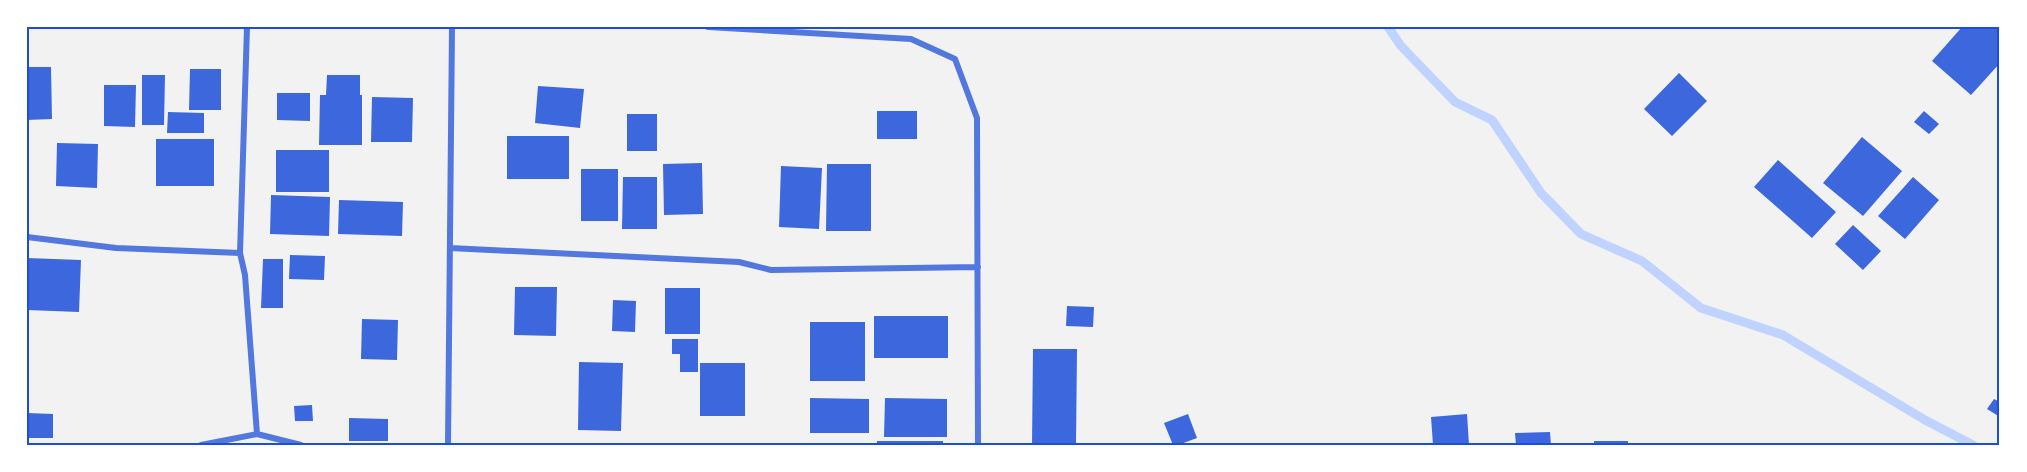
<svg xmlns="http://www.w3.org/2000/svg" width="2027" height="472" font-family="'Source Sans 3',sans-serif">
  <rect width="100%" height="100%" fill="#f2f2f2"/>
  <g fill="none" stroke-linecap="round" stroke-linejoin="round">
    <path stroke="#bfd3fe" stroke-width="9" d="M 1388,27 L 1401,46 L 1455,102 L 1492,120 L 1541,193 L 1581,234 L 1642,261 L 1701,308 L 1783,335 L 1925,420 L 1973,445"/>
  </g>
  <path fill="#3d67dc" d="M 1962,27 L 2000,27 L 2000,63 L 1971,95 L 1932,61 Z
    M 27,67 L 51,67 L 52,119 L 27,120 Z
    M 190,69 L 221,69 L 221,110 L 189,110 Z
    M 1679,73 L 1707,101 L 1672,136 L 1644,109 Z
    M 142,75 L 165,75 L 164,125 L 142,125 Z
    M 327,75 L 360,75 L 360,95 L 362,95 L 362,145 L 319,145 L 320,95 L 326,95 Z
    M 104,85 L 136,85 L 135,127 L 104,126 Z
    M 538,86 L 584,89 L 580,128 L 535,123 Z
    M 277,93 L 310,93 L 310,121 L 277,120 Z
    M 372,97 L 413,98 L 412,142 L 371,142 Z
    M 877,111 L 917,111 L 917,139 L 877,139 Z
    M 1924,111 L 1939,124 L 1929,134 L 1914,122 Z
    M 168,112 L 204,113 L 204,133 L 167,133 Z
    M 627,114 L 657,114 L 657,151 L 627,151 Z
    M 507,136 L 569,136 L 569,179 L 507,179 Z
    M 1862,137 L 1902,171 L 1863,216 L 1823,183 Z
    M 156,139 L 214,139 L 214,186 L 156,186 Z
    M 57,143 L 98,144 L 97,188 L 56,186 Z
    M 276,150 L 329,150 L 329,192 L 276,192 Z
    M 1778,160 L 1836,212 L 1812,238 L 1754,187 Z
    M 702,163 L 703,214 L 664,215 L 663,164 Z
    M 827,164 L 871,164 L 871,231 L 826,231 Z
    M 781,166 L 822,168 L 819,229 L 779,227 Z
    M 581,169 L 618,169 L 618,221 L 581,221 Z
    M 623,177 L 657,177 L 657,229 L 622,229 Z
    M 1913,177 L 1939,200 L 1905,239 L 1878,216 Z
    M 271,195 L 330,197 L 329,236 L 270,234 Z
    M 339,200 L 403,202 L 402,236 L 338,234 Z
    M 1853,225 L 1881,251 L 1863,270 L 1835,244 Z
    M 290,255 L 325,256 L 324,280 L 289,279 Z
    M 27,258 L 81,260 L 79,312 L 27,310 Z
    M 263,259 L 283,259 L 283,308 L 261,308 Z
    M 515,287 L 557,287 L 556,336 L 514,335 Z
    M 665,288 L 700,288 L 700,334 L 665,334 Z
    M 613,300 L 636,301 L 635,332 L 612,331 Z
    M 1067,306 L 1094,307 L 1093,327 L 1066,326 Z
    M 874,316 L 948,316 L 948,358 L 874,358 Z
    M 362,319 L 398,320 L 397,360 L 361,359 Z
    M 810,322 L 865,322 L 865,381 L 810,381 Z
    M 672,339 L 698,339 L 698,372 L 680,372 L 680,354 L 672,354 Z
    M 1033,349 L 1077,349 L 1076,445 L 1032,445 Z
    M 579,362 L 623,363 L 621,431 L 578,430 Z
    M 700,363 L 745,363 L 745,416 L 700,416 Z
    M 810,398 L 869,399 L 869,433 L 810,433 Z
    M 885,398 L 947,399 L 947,437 L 884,437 Z
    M 1994,399 L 2000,402 L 2000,417 L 1987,409 Z
    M 312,405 L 313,421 L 295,421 L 294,406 Z
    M 27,413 L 53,414 L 53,438 L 27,438 Z
    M 1188,414 L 1197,438 L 1178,445 L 1173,445 L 1164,423 Z
    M 1467,414 L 1469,445 L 1433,445 L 1431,417 Z
    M 349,418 L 388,419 L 388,441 L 349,441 Z
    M 1550,432 L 1551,445 L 1516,445 L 1515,433 Z
    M 877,441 L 943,441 L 943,445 L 877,445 Z
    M 1594,441 L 1628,441 L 1628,445 L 1594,445 Z"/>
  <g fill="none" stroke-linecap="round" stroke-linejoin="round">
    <path stroke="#5277de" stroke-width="6" d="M 247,27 L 240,253 L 245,275 L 257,434
      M 708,27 L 911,39 L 955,59 L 977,118 L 978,445
      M 27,237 L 116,248 L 240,253
      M 450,248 L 739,262 L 771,270 L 978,267
      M 201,445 L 257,434 L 301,445
      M 448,445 L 452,27"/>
  </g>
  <rect width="2027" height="472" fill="none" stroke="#ffffff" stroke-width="57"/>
  <rect x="28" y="28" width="1970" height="416" fill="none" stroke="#1d4ed8" stroke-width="2"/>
</svg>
